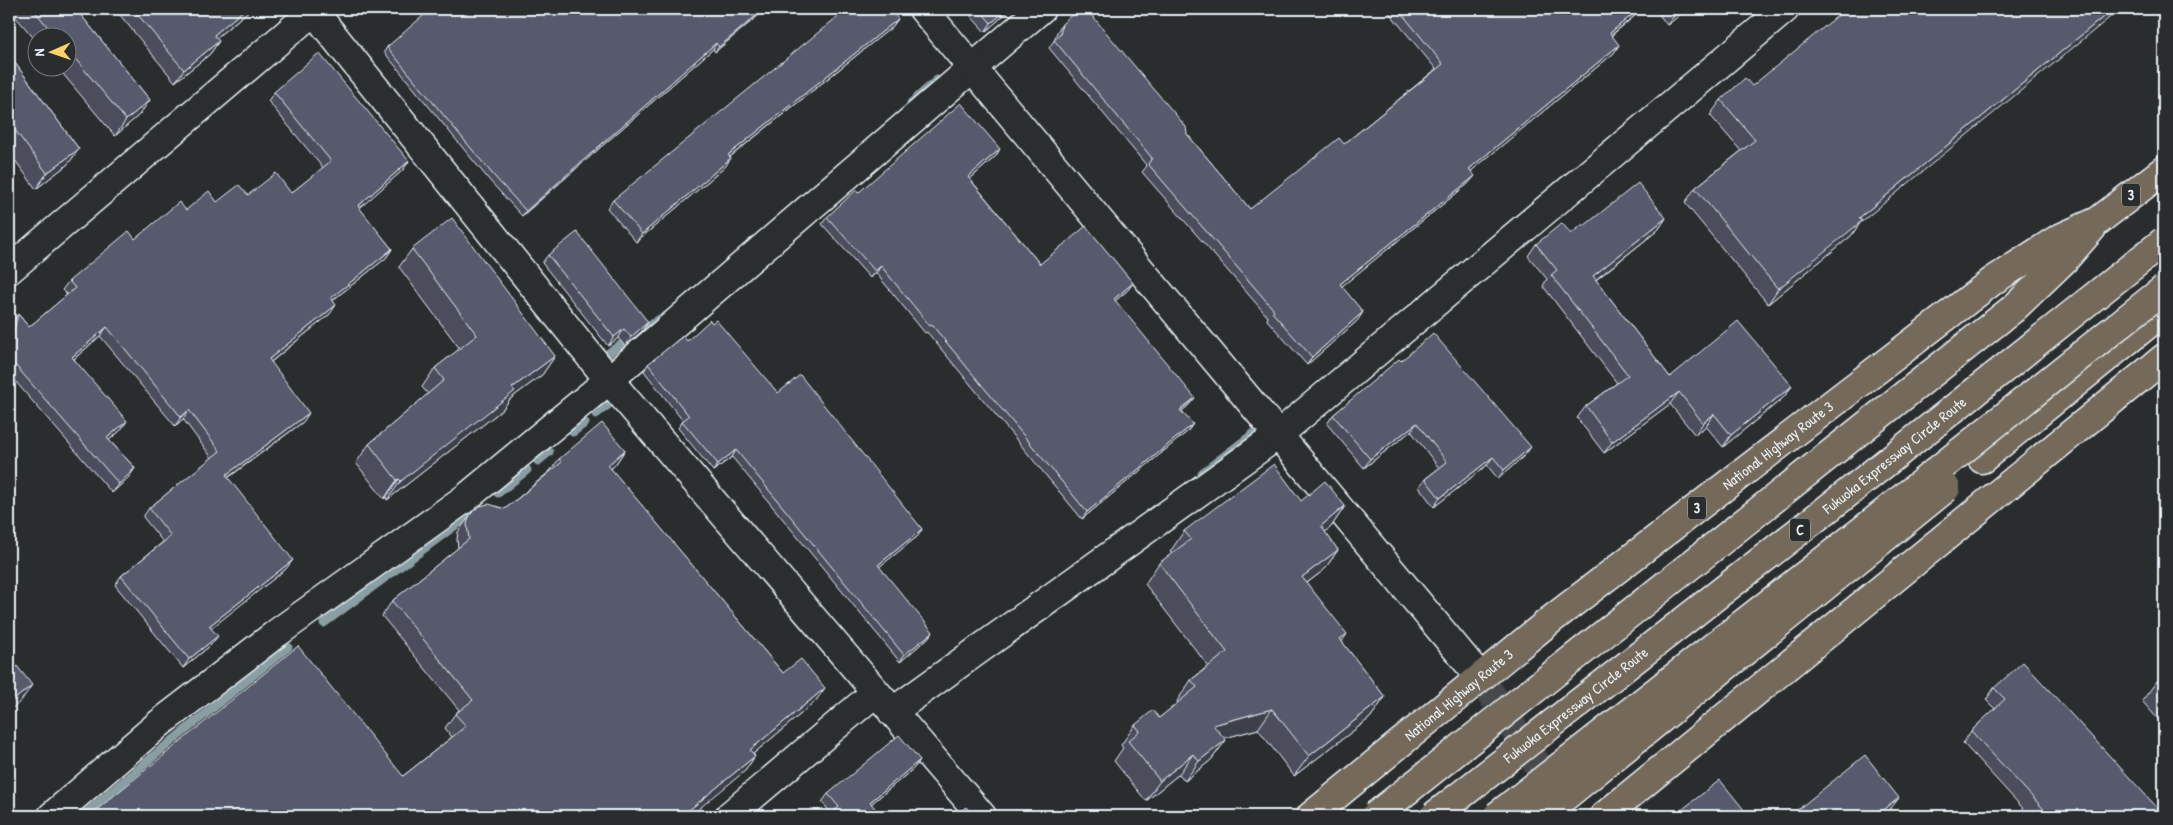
<svg xmlns="http://www.w3.org/2000/svg" width="2173" height="825" font-family="'Patrick Hand',sans-serif">
  <rect width="100%" height="100%" fill="#2a2d2e"/>
  <filter id="ink" filterUnits="userSpaceOnUse"><feTurbulence type="fractalNoise" baseFrequency=".02" numOctaves="2"/><feDisplacementMap in="SourceGraphic" scale="10" xChannelSelector="R" yChannelSelector="G"/><feConvolveMatrix kernelMatrix="1 2 1 2 8 2 1 2 1" color-interpolation-filters="sRGB"/></filter>
  <g filter="url(#ink)">
    <g fill="none" stroke-linecap="round" stroke-linejoin="round">
      <path stroke="#8a9fa4" stroke-width="9" d="M 911,103 L 937,80
        M 607,354 L 663,317
        M 596,414 L 608,405
        M 573,432 L 585,423
        M 538,461 L 549,452
        M 1202,473 L 1257,431
        M 498,493 L 527,470
        M 324,623 L 476,510
        M 83,816 L 156,754 L 288,647"/>
      <path stroke="#464a4c" stroke-width="28" stroke-dasharray="28 14" stroke-linecap="butt" d="M 1480,677 L 1571,816"/>
      <g stroke="#e8f1f8" stroke-width="31">
        <path id="street" d="M 312,9 L 609,380 L 982,816
          M 892,712 L 1278,435
          M 52,816 L 160,723 L 277,633 L 467,497 L 609,380 L 1041,9
          M 729,816 L 876,692"/>
      </g>
      <g stroke="#e8f1f8" stroke-width="31">
        <path id="secondary" d="M 923,9 L 1480,677
          M 9,270 L 316,9
          M 1278,435 L 1785,9"/>
      </g>
      <g stroke="#e8f1f8" stroke-width="31">
        <g id="highway">
          <path d="M 2014,308 L 2064,260 L 2092,228"/>
          <path d="M 1982,459 L 2164,311"/>
          <path id="s1" d="M 1311,816 L 1552,619 L 1994,280 L 2058,239 L 2098,221 L 2164,170"/>
          <path d="M 1604,816 L 2164,358"/>
        </g>
      </g>
      <use href="#street" stroke="#2a2d2e" stroke-width="28"/>
      <use href="#secondary" stroke="#2a2d2e" stroke-width="28"/>
      <use href="#highway" stroke="#746a5a" stroke-width="28"/>
      <g stroke="#e8f1f8" stroke-width="31" stroke-linecap="butt">
        <g id="highway-bridge">
          <path d="M 1375,816 L 2014,308"/>
          <path id="s2" d="M 1434,816 L 1844,496 L 2164,241"/>
          <path d="M 1497,816 L 1864,529 L 2164,289"/>
          <path d="M 1541,816 L 1946,488"/>
        </g>
      </g>
      <use href="#highway-bridge" stroke="#746a5a" stroke-width="28"/>
    </g>
    <path fill="#4b4d5d" stroke="#e8f1f8" d="M 9,9 L 76,9 L 150,100 L 139,115 L 115,136 L 58,68 L 68,68 L 68,38 L 38,38 L 38,43 Z
      M 115,9 L 251,9 L 216,38 L 219,41 L 210,54 L 175,82 Z
      M 766,9 L 715,52 L 713,49 L 522,216 L 490,181 L 384,52 L 387,47 Z
      M 973,9 L 1011,9 L 985,32 L 969,14 Z
      M 1386,9 L 1643,9 L 1612,35 L 1614,53 L 1471,171 L 1469,183 L 1342,286 L 1358,320 L 1307,365 L 1267,320 L 1268,317 L 1142,172 L 1147,166 L 1049,48 L 1055,39 L 1057,32 L 1062,24 L 1187,134 L 1250,209 L 1344,144 L 1436,69 Z
      M 1655,9 L 1688,9 L 1667,25 Z
      M 2155,9 L 2161,9 L 2157,12 Z
      M 898,19 L 892,27 L 730,157 L 725,167 L 636,242 L 607,208 L 613,200 Z
      M 9,55 L 79,149 L 68,164 L 36,189 L 9,152 Z
      M 274,92 L 409,161 L 403,170 L 359,208 L 392,249 L 386,258 L 333,300 L 330,314 L 271,362 L 303,422 L 228,478 L 286,569 L 211,628 L 211,645 L 183,668 L 115,585 L 121,576 L 163,542 L 143,517 L 149,508 L 212,458 L 183,419 L 175,426 L 100,336 L 74,359 L 121,430 L 109,440 L 135,468 L 129,477 L 112,493 L 9,374 L 9,336 L 12,323 L 18,314 L 29,327 L 67,295 L 62,290 L 69,281 L 135,239 L 186,210 L 248,195 L 291,193 L 323,168 L 268,101 Z
      M 1721,100 L 1860,223 L 1851,236 L 1768,304 L 1685,203 L 1695,188 L 1741,151 L 1710,115 Z
      M 996,156 L 970,179 L 1040,264 L 1128,290 L 1115,301 L 1190,404 L 1182,411 L 1188,431 L 1082,519 L 927,332 L 925,333 L 876,273 L 870,278 L 822,224 L 827,217 L 858,193 Z
      M 1666,218 L 1658,230 L 1596,280 L 1670,377 L 1792,386 L 1783,398 L 1723,447 L 1706,426 L 1695,435 L 1670,404 L 1604,453 L 1577,418 L 1586,406 L 1617,383 L 1543,286 L 1547,279 L 1528,256 L 1536,244 L 1571,234 L 1584,226 Z
      M 412,249 L 555,356 L 542,375 L 510,399 L 502,410 L 387,500 L 386,497 L 384,499 L 356,463 L 369,444 L 428,394 L 422,387 L 435,368 L 460,349 L 399,267 Z
      M 548,255 L 648,322 L 642,331 L 625,346 L 618,338 L 608,346 L 542,263 Z
      M 712,323 L 778,393 L 922,529 L 918,536 L 879,567 L 928,638 L 900,662 L 732,457 L 713,471 L 678,428 L 683,421 L 644,371 L 648,364 L 687,341 Z
      M 1401,361 L 1525,455 L 1498,479 L 1487,465 L 1434,507 L 1419,487 L 1425,479 L 1439,468 L 1411,431 L 1364,468 L 1327,424 L 1333,415 Z
      M 625,450 L 615,465 L 611,469 L 783,673 L 815,702 L 753,754 L 755,756 L 745,771 L 403,776 L 452,737 L 445,728 L 455,714 L 459,710 L 382,616 L 392,601 L 458,548 L 457,539 L 458,532 L 474,510 L 505,509 L 550,471 L 559,459 Z
      M 1301,501 L 1345,506 L 1331,527 L 1325,532 L 1338,550 L 1324,570 L 1307,583 L 1342,642 L 1385,697 L 1370,718 L 1294,776 L 1258,729 L 1224,738 L 1226,740 L 1211,760 L 1185,781 L 1179,774 L 1146,801 L 1114,761 L 1123,748 L 1121,745 L 1135,725 L 1159,718 L 1178,703 L 1177,701 L 1191,680 L 1208,666 L 1145,584 L 1159,563 L 1172,554 L 1170,552 L 1184,531 Z
      M 2164,674 L 2164,726 L 2142,701 L 2157,681 Z
      M 1994,688 L 2164,816 L 2030,816 L 1963,743 L 1971,731 L 1995,709 L 1986,700 Z
      M 920,760 L 914,768 L 871,804 L 831,813 L 822,802 L 828,794 Z"/>
    <path fill="#3d3f4c" stroke="#e8f1f8" d="M 245,9 L 251,9 L 205,47 L 214,35 Z
      M 764,9 L 766,9 L 715,52 L 719,47 Z
      M 1008,9 L 1011,9 L 985,32 L 991,23 Z
      M 1639,9 L 1643,9 L 1605,40 L 1610,33 Z
      M 1683,9 L 1688,9 L 1667,25 L 1673,17 Z
      M 2113,9 L 2120,9 L 1860,223 L 1851,236 L 1768,304 L 1778,289 L 1859,218 Z
      M 898,19 L 892,27 L 722,163 L 728,155 Z
      M 219,41 L 210,54 L 175,82 L 184,70 Z
      M 716,43 L 713,49 L 522,216 L 526,211 Z
      M 1619,45 L 1614,53 L 1464,177 L 1469,169 Z
      M 150,100 L 139,115 L 115,136 L 126,120 Z
      M 79,149 L 68,164 L 36,189 L 47,173 Z
      M 1000,149 L 996,156 L 964,184 L 968,177 Z
      M 731,158 L 725,167 L 636,242 L 642,234 Z
      M 409,161 L 403,170 L 352,215 L 358,206 Z
      M 1475,176 L 1469,183 L 1335,292 L 1340,284 Z
      M 1666,218 L 1658,230 L 1585,288 L 1593,276 Z
      M 392,249 L 386,258 L 324,307 L 331,298 Z
      M 881,266 L 876,273 L 870,278 L 875,271 Z
      M 1133,283 L 1128,290 L 1109,306 L 1114,299 Z
      M 336,305 L 330,314 L 263,368 L 269,359 Z
      M 1363,312 L 1358,320 L 1307,365 L 1312,357 Z
      M 648,322 L 642,331 L 625,346 L 631,337 Z
      M 107,327 L 100,336 L 66,366 L 72,357 Z
      M 624,329 L 618,338 L 608,346 L 614,337 Z
      M 555,356 L 542,375 L 510,399 L 502,410 L 387,500 L 401,481 L 512,388 Z
      M 1792,386 L 1783,398 L 1723,447 L 1731,435 Z
      M 1679,392 L 1670,404 L 1604,453 L 1612,442 Z
      M 1195,398 L 1190,404 L 1176,416 L 1180,410 Z
      M 189,410 L 183,419 L 175,426 L 181,417 Z
      M 309,413 L 303,422 L 219,484 L 226,475 Z
      M 1714,414 L 1706,426 L 1695,435 L 1703,423 Z
      M 127,421 L 121,430 L 101,447 L 107,438 Z
      M 1417,423 L 1411,431 L 1364,468 L 1370,459 Z
      M 1193,424 L 1188,431 L 1082,519 L 1087,512 Z
      M 1531,447 L 1525,455 L 1498,479 L 1504,470 Z
      M 625,450 L 615,465 L 598,480 L 608,465 Z
      M 736,450 L 732,457 L 713,471 L 718,464 Z
      M 1493,457 L 1487,465 L 1434,507 L 1440,498 Z
      M 135,468 L 129,477 L 112,493 L 119,484 Z
      M 399,479 L 386,497 L 384,499 L 397,480 Z
      M 1345,506 L 1331,527 L 1306,547 L 1321,526 Z
      M 922,529 L 918,536 L 873,572 L 878,565 Z
      M 1338,550 L 1324,570 L 1288,597 L 1302,577 Z
      M 293,560 L 286,569 L 203,635 L 209,626 Z
      M 933,632 L 928,638 L 900,662 L 904,655 Z
      M 1347,634 L 1333,655 L 1340,639 Z
      M 218,636 L 211,645 L 183,668 L 189,659 Z
      M 32,685 L 21,701 L 9,711 L 9,704 Z
      M 825,688 L 815,702 L 740,765 L 750,750 Z
      M 1385,697 L 1370,718 L 1294,776 L 1309,756 Z
      M 1272,709 L 1258,729 L 1199,745 L 1213,725 Z
      M 1226,740 L 1211,760 L 1185,781 L 1199,761 Z
      M 1193,754 L 1179,774 L 1146,801 L 1160,781 Z
      M 755,756 L 745,771 L 690,816 L 682,816 Z
      M 920,760 L 914,768 L 864,810 L 870,802 Z
      M 1899,798 L 1888,812 L 1884,816 L 1876,816 Z"/>
    <path fill="#575a6c" stroke="#e8f1f8" d="M 33,9 L 76,9 L 150,100 L 126,120 L 68,50 L 68,38 L 57,38 Z
      M 133,9 L 245,9 L 214,35 L 219,41 L 184,70 Z
      M 431,9 L 764,9 L 719,47 L 716,43 L 526,211 L 494,176 L 387,47 Z
      M 847,9 L 890,9 L 898,19 L 728,155 L 731,158 L 642,234 L 613,200 Z
      M 979,9 L 1008,9 L 991,23 Z
      M 1398,9 L 1639,9 L 1610,33 L 1619,45 L 1469,169 L 1475,176 L 1340,284 L 1363,312 L 1312,357 L 1272,312 L 1274,310 L 1148,164 L 1152,158 L 1054,40 L 1060,35 L 1062,24 L 1070,16 L 1088,11 L 1186,127 L 1187,134 L 1250,209 L 1339,138 L 1344,144 L 1443,64 Z
      M 1666,9 L 1683,9 L 1673,17 Z
      M 1846,9 L 2113,9 L 1859,218 L 1862,221 L 1778,289 L 1695,188 L 1755,140 L 1721,100 L 1745,78 L 1752,86 Z
      M 319,53 L 409,161 L 358,206 L 392,249 L 331,298 L 336,305 L 269,359 L 309,413 L 226,475 L 293,560 L 209,626 L 218,636 L 189,659 L 121,576 L 171,536 L 149,508 L 220,451 L 189,410 L 181,417 L 107,327 L 72,357 L 127,421 L 107,438 L 135,468 L 119,484 L 9,358 L 9,351 L 18,314 L 29,327 L 75,288 L 69,281 L 129,231 L 135,239 L 179,202 L 186,210 L 209,191 L 217,202 L 239,185 L 248,195 L 276,173 L 291,193 L 331,161 L 274,92 Z
      M 9,55 L 79,149 L 47,173 L 9,122 Z
      M 961,103 L 1000,149 L 968,177 L 1040,264 L 1086,226 L 1133,283 L 1114,299 L 1195,398 L 1180,410 L 1193,424 L 1087,512 L 932,325 L 930,326 L 881,266 L 875,271 L 827,217 L 856,190 L 858,193 Z
      M 1638,183 L 1666,218 L 1593,276 L 1670,377 L 1738,321 L 1792,386 L 1731,435 L 1714,414 L 1703,423 L 1679,392 L 1612,442 L 1586,406 L 1628,375 L 1551,275 L 1557,270 L 1536,244 L 1562,223 L 1571,234 L 1583,224 L 1584,226 Z
      M 452,218 L 555,356 L 512,388 L 515,391 L 401,481 L 399,479 L 397,480 L 369,444 L 444,380 L 435,368 L 477,335 L 412,249 Z
      M 577,232 L 648,322 L 631,337 L 624,329 L 614,337 L 548,255 Z
      M 710,320 L 712,323 L 716,320 L 778,393 L 800,375 L 922,529 L 878,565 L 933,632 L 904,655 L 736,450 L 718,464 L 682,421 L 689,416 L 648,364 L 683,336 L 687,341 Z
      M 1433,333 L 1531,447 L 1504,470 L 1493,457 L 1440,498 L 1425,479 L 1447,462 L 1417,423 L 1370,459 L 1333,415 L 1399,359 L 1401,361 Z
      M 602,423 L 625,450 L 608,465 L 783,673 L 801,659 L 825,688 L 750,750 L 755,756 L 682,816 L 89,816 L 298,646 L 403,776 L 466,726 L 455,714 L 473,700 L 392,601 L 469,539 L 467,524 L 469,517 L 474,510 L 480,506 L 489,504 L 505,509 L 562,462 L 559,459 Z
      M 1274,464 L 1301,501 L 1325,481 L 1345,506 L 1321,526 L 1338,550 L 1302,577 L 1347,634 L 1340,639 L 1385,697 L 1309,756 L 1272,709 L 1213,725 L 1226,740 L 1199,761 L 1193,754 L 1160,781 L 1128,741 L 1140,731 L 1135,725 L 1153,710 L 1159,718 L 1197,687 L 1191,680 L 1227,652 L 1159,563 L 1191,539 L 1184,531 Z
      M 9,656 L 32,685 L 9,704 Z
      M 2023,662 L 2164,815 L 2164,816 L 2050,816 L 1971,731 L 2005,699 L 1994,688 Z
      M 2164,674 L 2164,689 L 2157,681 Z
      M 899,735 L 920,760 L 870,802 L 881,816 L 828,816 L 839,807 L 828,794 Z
      M 1865,755 L 1899,798 L 1876,816 L 1790,816 Z
      M 1720,780 L 1749,816 L 1668,816 L 1673,812 L 1675,815 Z
      M 966,807 L 974,816 L 954,816 Z"/>
  </g>
  <g text-anchor="middle" stroke-width="4" stroke-linejoin="round" paint-order="stroke">
    <g fill="#2a2d2e" stroke="#afb6bb" stroke-width="1">
      <rect x="2122" y="183.5" width="18" height="23" rx="4"/>
      <rect x="1688" y="496.5" width="18" height="23" rx="4"/>
      <rect x="1790" y="518.5" width="20" height="23" rx="4"/>
    </g>
    <g font-size="14" font-weight="bold" fill="#e8f1f8">
      <text x="2131" y="200">3</text>
      <text x="1697" y="513">3</text>
      <text x="1800" y="535">C</text>
    </g>
    <g font-size="15" fill="#e8f1f8" stroke="#2a2d2e">
      <text dy="5" stroke="none"><textPath href="#s1" startOffset="596">National Highway Route 3</textPath></text>
      <text dy="5" stroke="none"><textPath href="#s2" startOffset="585">Fukuoka Expressway Circle Route</textPath></text>
      <text dy="5" stroke="none"><textPath href="#s1" startOffset="191">National Highway Route 3</textPath></text>
      <text dy="5" stroke="none"><textPath href="#s2" startOffset="180">Fukuoka Expressway Circle Route</textPath></text>
    </g>
  </g>
  <rect width="2173" height="825" fill="none" stroke="#2a2d2e" stroke-width="30"/>
  <rect x="15" y="15" width="2143" height="795" fill="none" stroke="#e8f1f8" stroke-width="2" filter="url(#ink)"/>
  <g transform="translate(52 52) rotate(268)"><circle r="24" fill="#2a2d2e" stroke="#767b7f"/>
  <path d="M0-4L9 19L0 12L-9 19Z" fill="#ffd166"/>
  <text y="-8" font-size="14" font-weight="bold" text-anchor="middle" fill="#e8f1f8">N</text>
  </g>
</svg>
